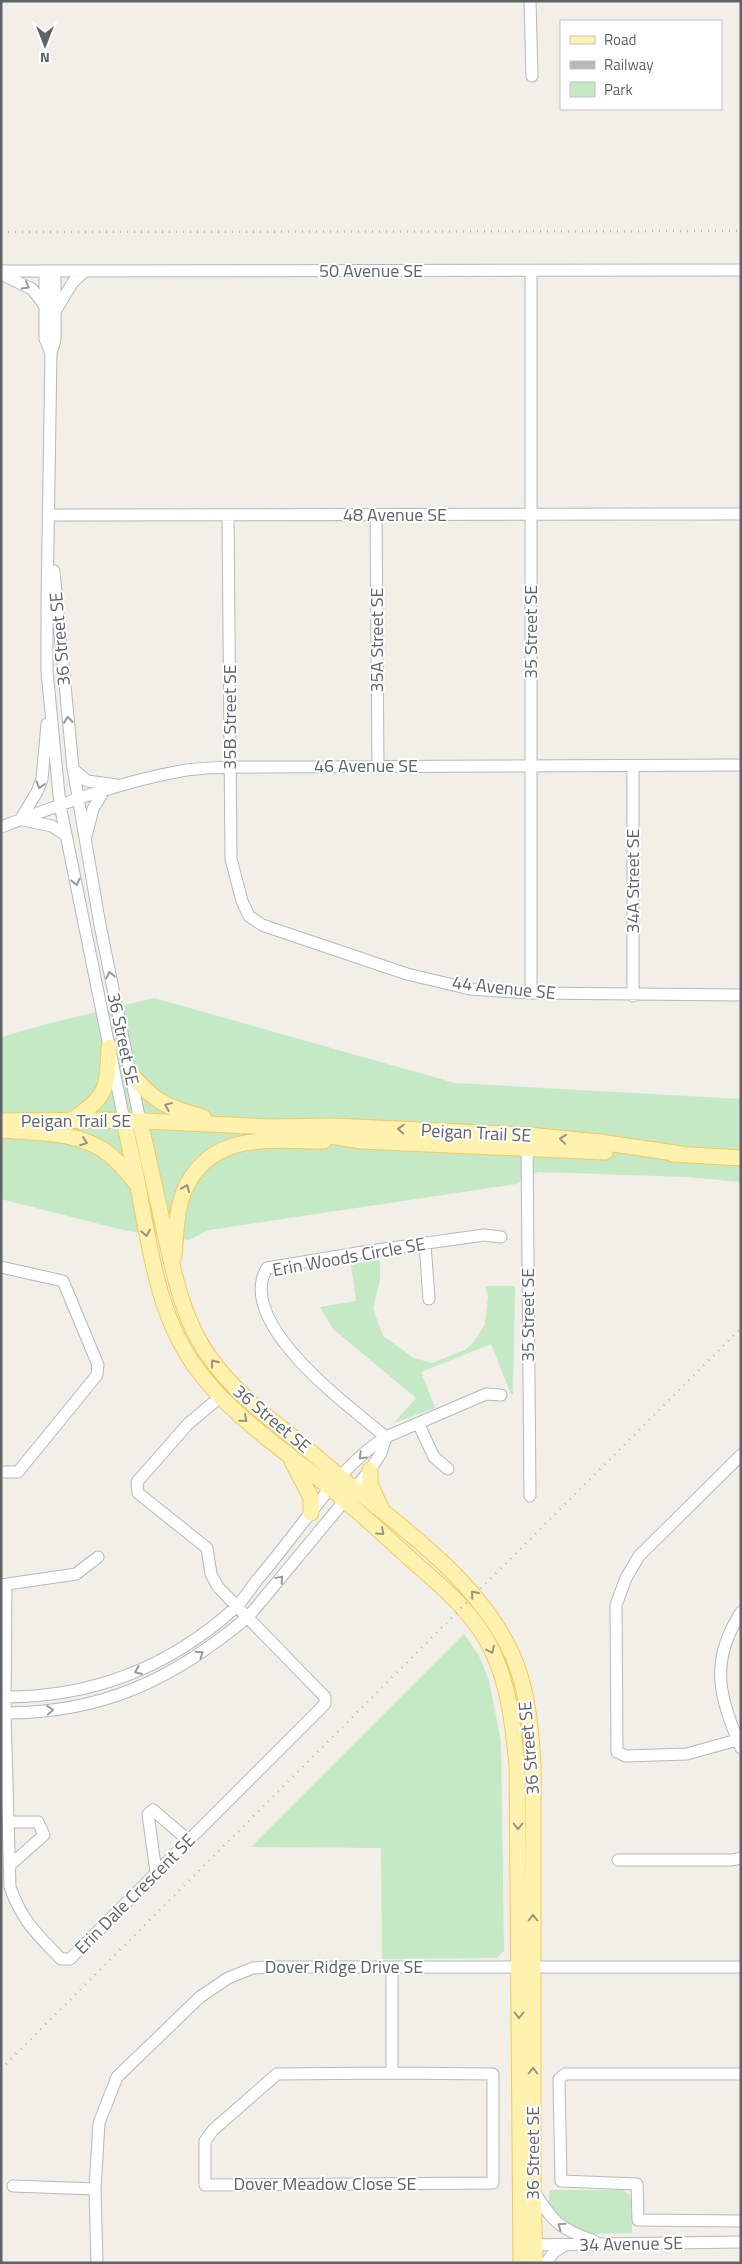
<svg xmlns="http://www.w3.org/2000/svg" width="742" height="2264" font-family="'Titillium Web',sans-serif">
  <rect width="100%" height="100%" fill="#f1efe8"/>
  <path fill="#c5e8c5" d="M 154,998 L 455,1083 L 741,1099 L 741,1182 L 687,1177 L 538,1172 L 516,1184 L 209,1230 L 189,1240 L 127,1231 L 1,1199 L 1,1037 L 51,1023 Z
    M 380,1260 L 380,1280 L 373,1309 L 383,1336 L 414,1358 L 432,1363 L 465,1350 L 474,1342 L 485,1324 L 488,1297 L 485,1286 L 515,1286 L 513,1394 L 511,1394 L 491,1344 L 421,1372 L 435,1408 L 394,1423 L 416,1398 L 333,1329 L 320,1307 L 356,1301 L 351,1264 Z
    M 464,1634 L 479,1656 L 489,1680 L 501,1742 L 504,1951 L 497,1958 L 382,1959 L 381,1848 L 251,1847 Z
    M 549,2190 L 623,2190 L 629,2194 L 632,2202 L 632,2233 L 588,2234 L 572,2227 L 553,2211 L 549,2203 Z"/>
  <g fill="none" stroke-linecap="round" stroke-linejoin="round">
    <g stroke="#b5b8bc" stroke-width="13">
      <path id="minor" d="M 530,1 L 532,76
        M 1,271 L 741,270
        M 45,271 L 45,339 L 51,353
        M 55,271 L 55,340 L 51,353 L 47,604 L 47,672 L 50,702 L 60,805 L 124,1120
        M 1,274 L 32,289 L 45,306
        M 56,310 L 73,282 L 85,271
        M 50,515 L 741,514
        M 228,515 L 231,859 L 242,901 L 249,916 L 262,925 L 407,974 L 470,989 L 531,993 L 741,995
        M 376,515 L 378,766
        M 54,571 L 73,768 L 100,925 L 140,1121
        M 633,766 L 633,996
        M 73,769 L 87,781 L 117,785
        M 20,820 L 37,792 L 42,779 L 47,724
        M 23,820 L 52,826 L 65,835
        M 1,827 C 59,805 119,782 181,771 C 197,768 214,768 231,767 L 741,765
        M 86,836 L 93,809 L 103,792
        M 531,993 L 531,271
        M 527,1143 L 530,1496
        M 425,1244 L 429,1299
        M 1,1267 L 63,1281 L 98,1365 L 97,1375 L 18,1472 L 1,1472
        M 418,1423 L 434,1457 L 448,1469
        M 386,1437 C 350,1407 234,1323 267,1268 L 363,1252 L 484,1235 L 501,1237
        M 1,1585 L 76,1574 L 98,1557
        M 6,1585 L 5,1713 L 10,1887 C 22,1921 36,1933 61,1959 L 70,1959 L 325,1704 L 325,1697 L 218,1587 L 211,1574 L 207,1548 L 138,1493 L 137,1482 L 188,1424 L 220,1397
        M 741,1612 C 709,1662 719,1696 741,1748
        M 1,1697 C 91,1698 170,1667 236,1607 C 244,1599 250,1589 257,1580 C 271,1564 284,1547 297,1530 C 323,1497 350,1459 386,1437 L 486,1394 L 501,1395
        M 1,1713 C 101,1714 173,1680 249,1616 L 370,1470 L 381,1453 L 386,1437
        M 737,1740 L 687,1754 L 626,1756 L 617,1752 L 616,1605 L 626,1578 L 639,1556 L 741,1455
        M 8,1822 L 38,1822 L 44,1835 L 9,1866
        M 618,1860 L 732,1860 L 741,1858
        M 156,1872 L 148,1814 L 153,1810 L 188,1840
        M 392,1967 L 392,2073
        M 392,2073 L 493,2074 L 493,2183 L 205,2185 L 205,2141 L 213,2130 L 277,2074 Z
        M 741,2074 L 565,2074 L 559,2079 L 561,2181 L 637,2184 L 638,2220 L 741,2221
        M 13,2186 L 95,2189
        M 533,2190 C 553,2222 558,2228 594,2241
        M 528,2245 L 741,2242
        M 97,2263 L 95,2189 L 99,2123 L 117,2077 L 200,1997 L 228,1978 L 253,1968 L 268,1967 L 741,1967
        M 546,2263 L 554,2252 L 565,2245"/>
    </g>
    <g stroke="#f2c960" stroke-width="17">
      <path id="major" d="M 131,1074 C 154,1102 168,1108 203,1117
        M 73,1119 C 108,1096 107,1088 109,1047
        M 124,1120 C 128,1142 134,1164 138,1186 C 150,1248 158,1317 197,1369 C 231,1415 280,1447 324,1483 C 356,1508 386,1537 416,1564 C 445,1589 475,1615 492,1650 C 509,1686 513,1725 517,1765 L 521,2263
        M 1,1121 L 124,1120 L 270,1127 L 333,1126 L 527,1135 L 600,1142 L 681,1154
        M 140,1121 C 148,1157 156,1193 164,1229 C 174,1274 183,1322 211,1359 C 235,1393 268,1417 300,1443 C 321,1460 340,1478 361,1494 C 414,1536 475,1583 507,1644 C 527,1681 531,1726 533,1767 L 533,2190 L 535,2263
        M 1,1130 C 37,1133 80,1131 109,1154 C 119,1162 128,1173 136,1183
        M 311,1133 L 362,1141 L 605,1152
        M 673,1154 L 741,1158
        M 174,1256 C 176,1234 176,1205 187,1185 C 215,1131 272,1141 324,1141
        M 292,1461 L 311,1498 L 311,1513
        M 370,1470 L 370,1484 L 381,1508"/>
    </g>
    <use href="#minor" stroke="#fff" stroke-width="11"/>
    <use href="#major" stroke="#fff2af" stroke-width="15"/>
    <path stroke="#b6b7b8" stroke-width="2.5" stroke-dasharray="1 6" stroke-linecap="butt" d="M 1,232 L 741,231
      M 1,2069 L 741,1328"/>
  </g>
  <defs><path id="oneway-chevron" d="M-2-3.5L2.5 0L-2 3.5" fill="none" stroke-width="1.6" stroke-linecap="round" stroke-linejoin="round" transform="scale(1.25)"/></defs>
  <g stroke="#979a9d">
    <use href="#oneway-chevron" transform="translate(26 286) rotate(30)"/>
    <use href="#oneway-chevron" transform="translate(68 720) rotate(-96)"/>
    <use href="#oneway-chevron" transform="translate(40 785) rotate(108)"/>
    <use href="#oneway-chevron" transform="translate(76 882) rotate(77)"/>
    <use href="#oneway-chevron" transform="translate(110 975) rotate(-102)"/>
    <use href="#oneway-chevron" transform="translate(362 1456) rotate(136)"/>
    <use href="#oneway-chevron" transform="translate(280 1579) rotate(-50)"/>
    <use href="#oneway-chevron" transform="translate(200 1654) rotate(-34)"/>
    <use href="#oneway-chevron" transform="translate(138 1671) rotate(157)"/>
    <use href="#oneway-chevron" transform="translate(50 1710) rotate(-5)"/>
    <use href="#oneway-chevron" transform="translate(561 2226) rotate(-145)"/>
  </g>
  <g stroke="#979581">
    <use href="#oneway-chevron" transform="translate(168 1106) rotate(-157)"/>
    <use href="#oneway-chevron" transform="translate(401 1129) rotate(-177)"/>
    <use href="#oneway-chevron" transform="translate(563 1139) rotate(-174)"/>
    <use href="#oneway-chevron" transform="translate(84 1142) rotate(20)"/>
    <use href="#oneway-chevron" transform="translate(186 1188) rotate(-68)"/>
    <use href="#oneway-chevron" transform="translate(146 1233) rotate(80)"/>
    <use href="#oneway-chevron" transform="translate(214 1363) rotate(-128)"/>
    <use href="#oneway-chevron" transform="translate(244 1419) rotate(41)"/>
    <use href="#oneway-chevron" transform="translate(381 1532) rotate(42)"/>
    <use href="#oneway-chevron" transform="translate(474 1594) rotate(-131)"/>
    <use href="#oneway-chevron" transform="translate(491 1650) rotate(64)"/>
    <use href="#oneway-chevron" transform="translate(518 1826) rotate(90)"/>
    <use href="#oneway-chevron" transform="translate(533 1918) rotate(-90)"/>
    <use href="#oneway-chevron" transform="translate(519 2015) rotate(90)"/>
    <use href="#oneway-chevron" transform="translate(533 2071) rotate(-90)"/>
  </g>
  <g text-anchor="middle" stroke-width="4" stroke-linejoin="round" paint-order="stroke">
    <g font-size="18" fill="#5f6368" stroke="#fff">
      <text x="371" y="277">50 Avenue SE</text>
      <text x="395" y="521">48 Avenue SE</text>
      <text transform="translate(531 632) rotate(-90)" y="6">35 Street SE</text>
      <text transform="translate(60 639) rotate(-95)" y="6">36 Street SE</text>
      <text transform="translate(377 640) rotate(-90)" y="6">35A Street SE</text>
      <text transform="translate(230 717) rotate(-90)" y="6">35B Street SE</text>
      <text x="366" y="772">46 Avenue SE</text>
      <text transform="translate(633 881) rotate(-90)" y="6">34A Street SE</text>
      <text transform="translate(504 988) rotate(6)" y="6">44 Avenue SE</text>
      <text transform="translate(123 1039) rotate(78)" y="6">36 Street SE</text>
      <text x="76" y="1127">Peigan Trail SE</text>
      <text transform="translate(476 1133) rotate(3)" y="6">Peigan Trail SE</text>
      <text transform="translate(349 1257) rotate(-10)" y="6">Erin Woods Circle SE</text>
      <text transform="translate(528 1315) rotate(-90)" y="6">35 Street SE</text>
      <text transform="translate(272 1419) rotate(40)" y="6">36 Street SE</text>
      <text transform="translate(529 1748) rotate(-95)" y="6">36 Street SE</text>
      <text transform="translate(135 1894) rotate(-45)" y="6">Erin Dale Crescent SE</text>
      <text x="344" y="1973">Dover Ridge Drive SE</text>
      <text transform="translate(533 2153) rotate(-90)" y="6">36 Street SE</text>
      <text x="325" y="2190">Dover Meadow Close SE</text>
      <text transform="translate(631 2244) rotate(-1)" y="6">34 Avenue SE</text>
    </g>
  </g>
  <rect width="742" height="2264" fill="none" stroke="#5f6368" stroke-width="5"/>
  <rect x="560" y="20" width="162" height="90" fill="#ffffff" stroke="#bfc1c3"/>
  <rect x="570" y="36" width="25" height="8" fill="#fff2af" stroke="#bfc1c3"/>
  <text x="604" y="45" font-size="15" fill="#5f6368">Road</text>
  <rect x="570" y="61" width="25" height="8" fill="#b6b7b8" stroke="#bfc1c3"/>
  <text x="604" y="70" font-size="15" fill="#5f6368">Railway</text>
  <rect x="570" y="82" width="25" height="15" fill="#c5e8c5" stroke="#bfc1c3"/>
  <text x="604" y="95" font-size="15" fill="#5f6368">Park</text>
  <g transform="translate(45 45) rotate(180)" stroke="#ffffff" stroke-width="4" paint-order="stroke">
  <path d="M0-4L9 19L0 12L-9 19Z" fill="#5f6368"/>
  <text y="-8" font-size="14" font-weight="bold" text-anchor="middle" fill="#5f6368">N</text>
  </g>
</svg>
